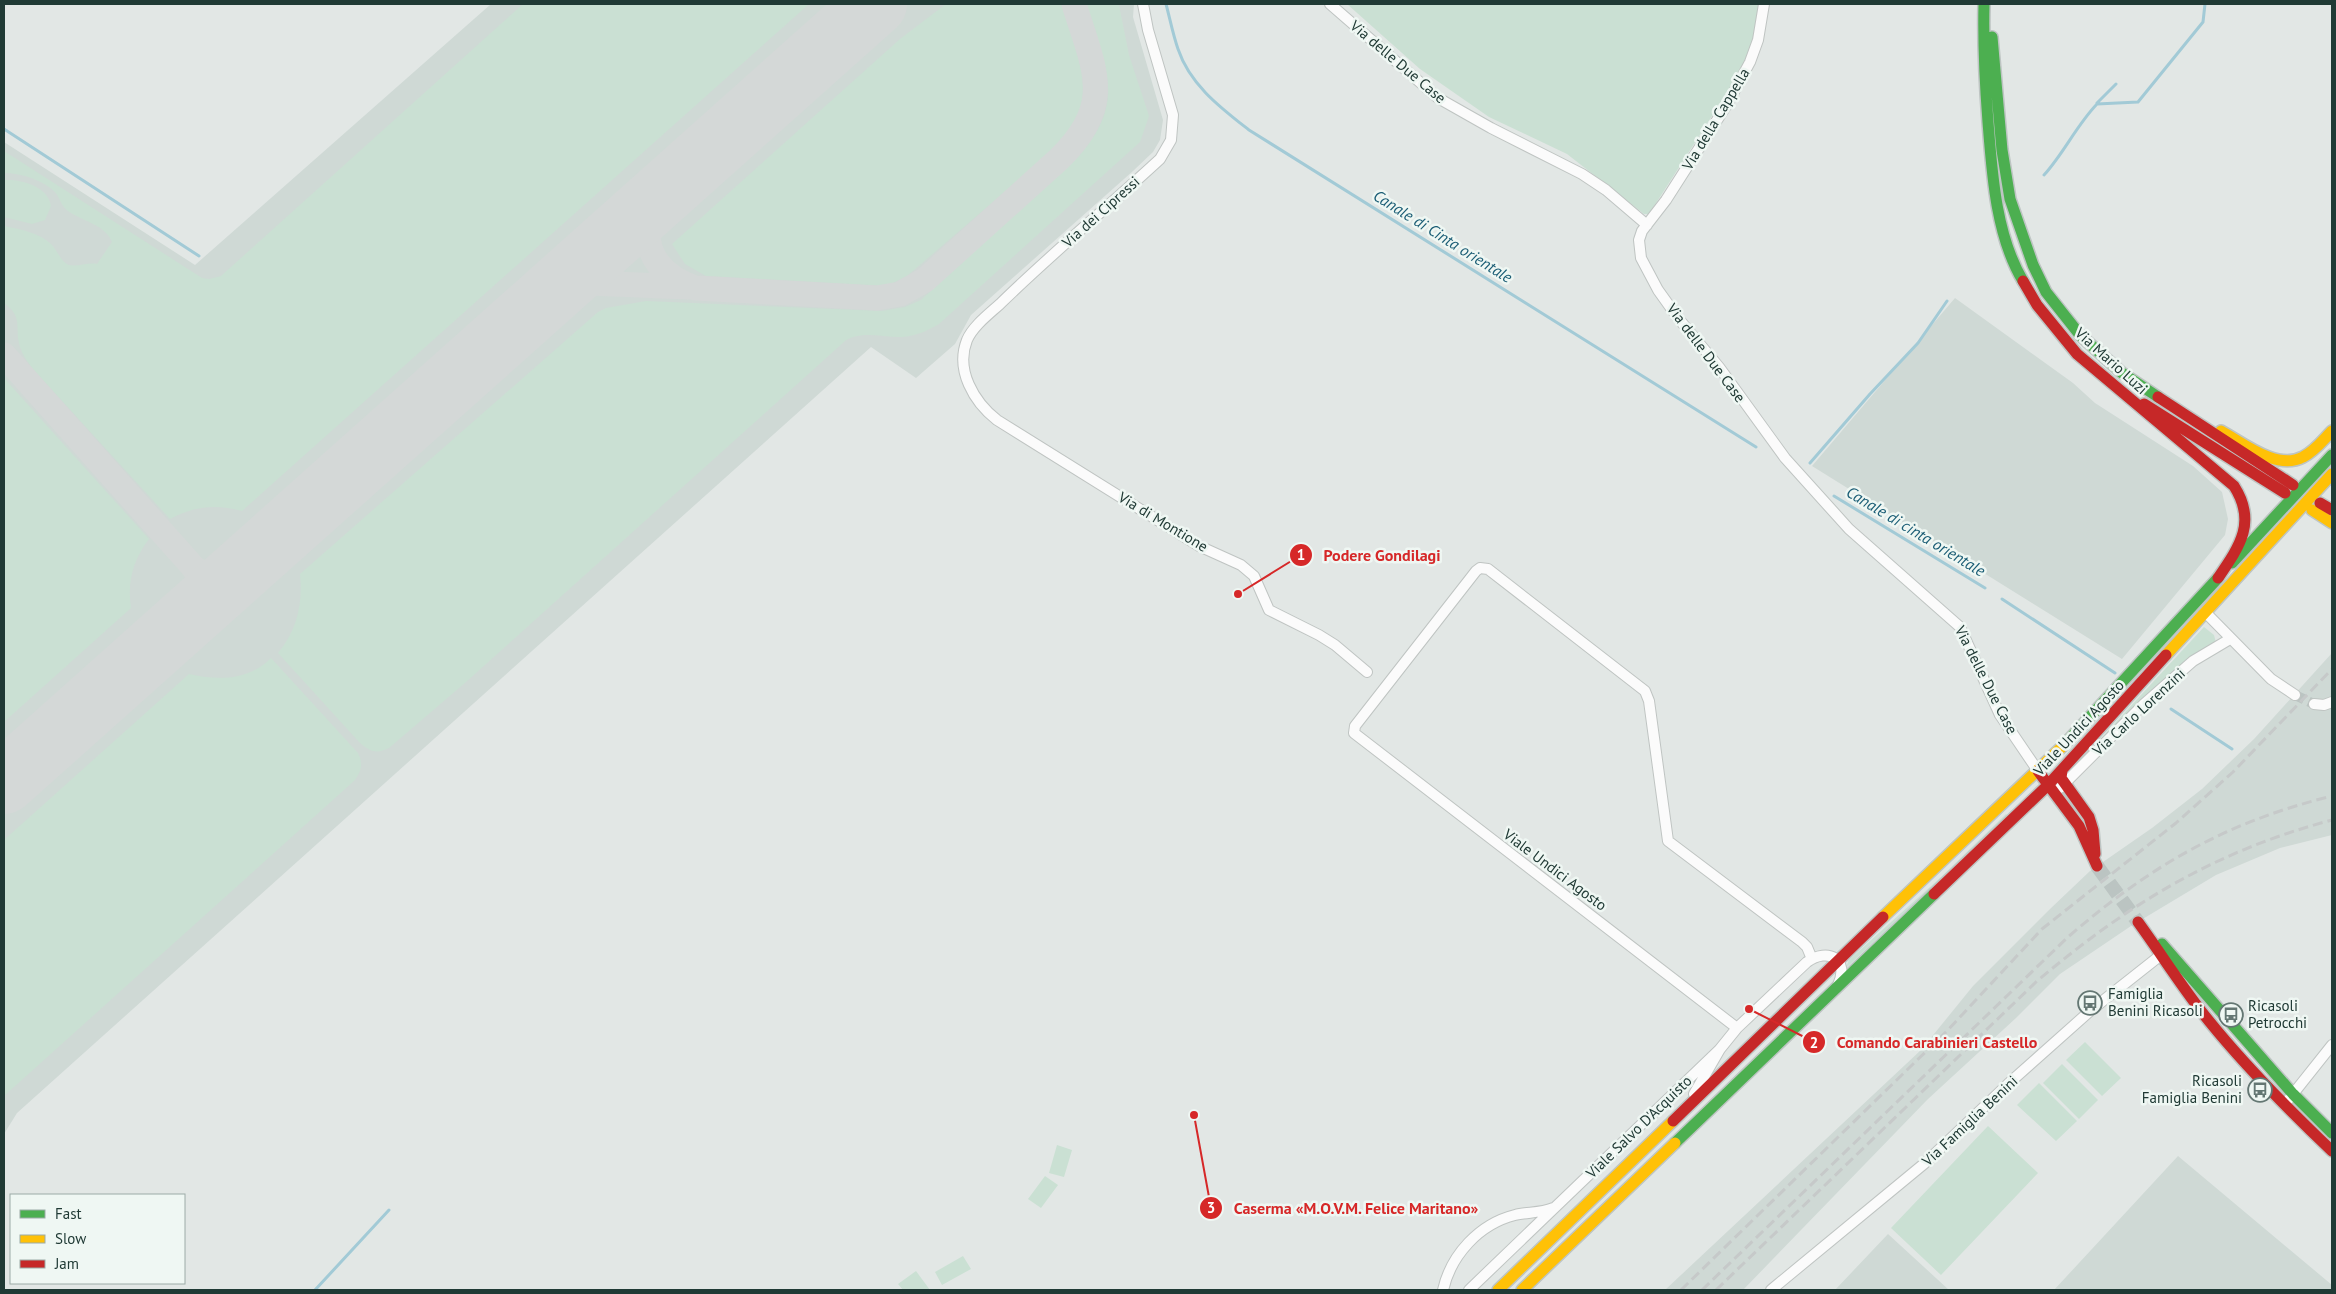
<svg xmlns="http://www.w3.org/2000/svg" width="2336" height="1294" font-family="'PT Sans',sans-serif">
  <rect width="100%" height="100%" fill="#e2e7e5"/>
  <path fill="#cfd9d5" d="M 491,4 L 1134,4 L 1133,17 L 1163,120 L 1160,140 L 1153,152 L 1133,171 L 971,315 L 955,344 L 916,378 L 871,347 L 17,1113 L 4,1134 L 4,142 L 195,265 Z
    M 1955,298 L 2073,383 L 2095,403 L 2193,466 L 2222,492 L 2228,519 L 2225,535 L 2122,659 L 1812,466 Z
    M 2332,653 L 2332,835 L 2280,848 L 2216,875 L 2131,926 L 2060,974 L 2016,1018 L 1928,1099 L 1743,1290 L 1665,1290 L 1921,1050 L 1973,986 L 2050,909 L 2090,871 L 2152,828 L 2202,789 L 2254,739 Z
    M 2178,1156 L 2332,1285 L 2332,1290 L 2054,1290 Z
    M 1888,1234 L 1949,1290 L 1835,1290 Z"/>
  <path fill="#cae0d3" d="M 523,4 L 809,4 L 242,511 C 216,504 194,506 170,519 L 32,368 C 27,361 22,354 20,347 C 14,326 24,318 4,303 L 4,226 C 19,229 40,233 51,244 C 57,250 61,262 69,265 C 78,267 88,262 97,264 L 112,242 C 106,225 82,221 68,211 C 61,206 60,198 55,192 C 43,180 20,173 4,173 L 4,151 L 202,278 L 209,279 L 221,276 Z
    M 946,4 L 1061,4 C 1077,57 1102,97 1059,145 L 907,276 L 887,286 L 706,276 L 685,264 L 672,244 L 900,39 Z
    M 1086,4 L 1119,5 L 1129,55 L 1149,116 L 1140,142 L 939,324 C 927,331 916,336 902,337 C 884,338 862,330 845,341 L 466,682 L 389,748 C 376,754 371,752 360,743 L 278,653 C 297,630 303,604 300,574 L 598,312 L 606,308 L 646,301 L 882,311 L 905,307 L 921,300 L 1078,157 C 1128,101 1105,67 1086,4 Z
    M 1347,4 L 1758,4 L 1757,31 L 1746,63 L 1649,214 L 1644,214 L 1567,154 L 1489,117 L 1420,69 Z
    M 4,180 C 21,179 48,186 51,206 L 45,220 L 32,224 L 4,217 Z
    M 4,378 L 149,539 C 133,560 127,582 131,608 L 4,722 Z
    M 2204,627 L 2214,635 L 2216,643 L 2160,688 L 2152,690 L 2097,747 L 2064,778 Z
    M 271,658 L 358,753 C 363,764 362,770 355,780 L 4,1096 L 4,840 L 189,674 C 217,681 250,680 271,658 Z
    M 2006,814 L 2008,816 L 1845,969 L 1849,960 L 1941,877 Z
    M 2085,1042 L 2121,1078 L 2102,1096 L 2066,1060 Z
    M 2062,1064 L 2098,1100 L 2079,1119 L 2043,1083 Z
    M 2039,1083 L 2077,1121 L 2056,1141 L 2017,1105 Z
    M 1988,1126 L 2038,1173 L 1941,1275 L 1891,1228 Z
    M 1057,1145 L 1072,1150 L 1064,1177 L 1049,1173 Z
    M 1045,1176 L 1058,1185 L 1041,1208 L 1028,1199 Z
    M 963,1256 L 971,1269 L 942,1285 L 935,1272 Z
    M 916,1271 L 930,1290 L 903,1290 L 898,1284 Z"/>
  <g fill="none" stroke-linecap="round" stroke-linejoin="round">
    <path stroke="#a2cad6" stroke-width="3" d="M 1166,4 C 1170,19 1173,35 1178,49 C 1190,85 1221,108 1249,130 L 1756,447
      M 2097,103 L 2116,84
      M 4,129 L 199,256
      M 2044,175 C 2064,153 2076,126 2097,104 L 2138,102 L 2203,22 L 2205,4
      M 1810,463 L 1870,394 L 1918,343 L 1947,301
      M 1834,496 L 1985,588
      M 2002,599 L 2115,673
      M 2171,709 L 2232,749
      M 315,1290 L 389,1210"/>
    <path stroke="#d4d8d7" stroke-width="25" d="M 659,197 C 656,205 651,213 649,222 C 643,256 665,278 695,288 L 877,298 L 900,294 L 925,280 L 1059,159 C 1116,104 1094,69 1074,4
      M 524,317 L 561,292 L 589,283 L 688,287
      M 4,355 L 194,568
      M 195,611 C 202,594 204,583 194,568 C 211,580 222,578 240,571"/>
    <path stroke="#d4d8d7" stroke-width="64" d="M 4,782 L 875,4"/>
    <path stroke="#bbc4c2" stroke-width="10" stroke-dasharray="10 5" stroke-linecap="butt" d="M 2295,695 L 2314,704"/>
    <path stroke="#bbc4c2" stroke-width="14" stroke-dasharray="14 7" stroke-linecap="butt" d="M 2097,866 L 2138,922"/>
    <g stroke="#bfc4c2" stroke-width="12">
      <path id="street" d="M 1143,4 L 1148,30 L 1173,115 L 1171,140 L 1160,159 C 1107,208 1051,254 1000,304 C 989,314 973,326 967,340 C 955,370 974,402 997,420 L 1199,546 L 1241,565 L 1254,576 L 1269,610 L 1319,635 L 1335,645 L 1367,672
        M 1330,4 L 1438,98 L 1491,128 L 1582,174 L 1606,190 L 1647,225
        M 1764,4 L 1758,40 L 1750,62 L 1728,103 L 1666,200 L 1642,231 L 1639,240 L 1641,258 L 1658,290 L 1678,318 L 1719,367 L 1785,458 L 1849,529 L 1960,627 L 2000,715 L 2038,771
        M 2205,612 L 2271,679 L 2295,695
        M 2314,704 L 2324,705 L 2332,702
        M 2060,788 L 2144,704 L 2193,661 L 2230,639
        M 1737,1028 L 1354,733 L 1355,726 L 1476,571 L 1480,568 L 1488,569 L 1645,691 L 1649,701 L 1668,841 L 1802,942 L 1807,947 L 1812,959
        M 1694,1094 L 1720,1049 L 1737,1028 L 1807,962 C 1828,947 1850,959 1838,985
        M 2289,1099 L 2332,1045
        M 1443,1290 C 1451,1255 1479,1224 1515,1215 C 1527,1212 1541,1213 1553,1208
        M 1469,1290 L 1720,1049
        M 1771,1290 L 1925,1163 L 2008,1084 L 2090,1011 L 2166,951"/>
    </g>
    <g stroke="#bec5c3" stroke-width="14">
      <path id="fast" d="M 1984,4 C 1983,44 1985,83 1988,122 C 1992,174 1996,236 2023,281
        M 1992,37 L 2002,150 L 2010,199 L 2033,265 L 2046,292 L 2080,335 L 2122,373 L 2158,397
        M 2232,563 L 2332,455
        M 2065,744 L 2218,578
        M 2162,944 L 2293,1094 L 2332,1133
        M 1675,1143 L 1934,894"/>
    </g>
    <g stroke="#bec5c3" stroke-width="14">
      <path id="slow" d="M 2221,431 C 2243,443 2277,471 2303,457 C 2315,451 2323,440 2332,431
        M 2312,510 L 2332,523
        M 2166,655 L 2332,474
        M 1883,917 L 2065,744
        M 1498,1290 L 1673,1121
        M 1522,1290 L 1675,1143"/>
    </g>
    <g stroke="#bec5c3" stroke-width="14">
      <path id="jam" d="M 2023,281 L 2037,305 L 2077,354 L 2234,486 C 2257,522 2240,546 2218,578
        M 2158,397 L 2293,485
        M 2144,404 L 2285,493
        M 2320,503 L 2332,510
        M 2062,770 L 2061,778 L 2089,817 L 2093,830 L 2095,854
        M 2038,771 L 2079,826 L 2097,866
        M 1934,894 L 2048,785 L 2166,655
        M 2138,922 C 2162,955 2183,989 2209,1021 C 2247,1068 2289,1110 2332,1151
        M 1673,1121 L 1883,917"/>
    </g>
    <use href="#street" stroke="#fbfbfb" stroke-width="10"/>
    <use href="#fast" stroke="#4caf50" stroke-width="11"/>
    <use href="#slow" stroke="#ffc107" stroke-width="11"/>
    <use href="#jam" stroke="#c62828" stroke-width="11"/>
    <path stroke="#c6c9c9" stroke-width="3" stroke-dasharray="10 5" stroke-linecap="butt" d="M 1681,1290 L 1947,1031 L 2042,929 L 2176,823 L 2233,772 L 2332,669
      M 1702,1290 L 2068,937 C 2150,866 2226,822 2332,796
      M 1716,1290 L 2036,982 C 2128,904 2215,851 2332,820"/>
  </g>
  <defs>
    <g id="bus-ring" transform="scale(1.25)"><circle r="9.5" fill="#eff7f3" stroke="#647773" stroke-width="1.5"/><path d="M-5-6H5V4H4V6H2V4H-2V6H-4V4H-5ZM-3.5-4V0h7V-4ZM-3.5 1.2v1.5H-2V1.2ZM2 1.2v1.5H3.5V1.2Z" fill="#647773"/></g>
  </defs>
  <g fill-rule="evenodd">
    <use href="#bus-ring" x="2090" y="1003"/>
    <use href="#bus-ring" x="2231" y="1015"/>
    <use href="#bus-ring" x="2260" y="1090"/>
  </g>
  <g text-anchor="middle" stroke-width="5" stroke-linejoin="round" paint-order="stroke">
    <g font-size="15" fill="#203a35" stroke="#eff7f3">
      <text transform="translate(1398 62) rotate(40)" y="5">Via delle Due Case</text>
      <text transform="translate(1716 119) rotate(-59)" y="5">Via della Cappella</text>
      <text transform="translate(1101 212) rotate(-42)" y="5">Via dei Cipressi</text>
      <text transform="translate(1706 353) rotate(53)" y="5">Via delle Due Case</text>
      <text transform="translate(2111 361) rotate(42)" y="5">Via Mario Luzi</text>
      <text transform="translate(1163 522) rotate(31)" y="5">Via di Montione</text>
      <text transform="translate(1986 680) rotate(63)" y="5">Via delle Due Case</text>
      <text transform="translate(2139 712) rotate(-43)" y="5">Via Carlo Lorenzini</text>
      <text transform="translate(2079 728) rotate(-47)" y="5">Viale Undici Agosto</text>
      <text transform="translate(1555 870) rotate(37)" y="5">Viale Undici Agosto</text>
      <text transform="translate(1970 1121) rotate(-43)" y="5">Via Famiglia Benini</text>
      <text transform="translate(1639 1127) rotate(-44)" y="5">Viale Salvo D'Acquisto</text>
    </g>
    <g font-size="15" fill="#203a35" stroke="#eff7f3" text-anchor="start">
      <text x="2108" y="999">Famiglia<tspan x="2108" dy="17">Benini Ricasoli</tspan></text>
      <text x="2248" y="1011">Ricasoli<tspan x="2248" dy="17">Petrocchi</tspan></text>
      <text x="2242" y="1086" text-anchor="end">Ricasoli<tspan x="2242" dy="17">Famiglia Benini</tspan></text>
    </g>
    <g font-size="16" font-style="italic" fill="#1b5d75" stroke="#eff7f3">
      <text transform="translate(1443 236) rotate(32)" y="6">Canale di Cinta orientale</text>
      <text transform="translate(1916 531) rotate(31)" y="6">Canale di cinta orientale</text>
    </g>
  </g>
  <path fill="none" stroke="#d62828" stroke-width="2" d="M1238 594L1301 555M1749 1009L1814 1042M1194 1115L1211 1208"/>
  <g fill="#d62828" stroke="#eff7f3" stroke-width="2">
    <circle cx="1238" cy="594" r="5"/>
    <circle cx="1749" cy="1009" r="5"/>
    <circle cx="1194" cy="1115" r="5"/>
    <circle cx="1301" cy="555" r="12"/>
    <circle cx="1814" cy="1042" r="12"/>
    <circle cx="1211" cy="1208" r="12"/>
  </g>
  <g font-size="15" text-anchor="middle" font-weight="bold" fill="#fff">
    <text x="1301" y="560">1</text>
    <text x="1814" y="1048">2</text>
    <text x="1211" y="1213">3</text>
  </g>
  <g font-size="16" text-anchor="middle" font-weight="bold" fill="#d62828" stroke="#eff7f3" stroke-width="5" stroke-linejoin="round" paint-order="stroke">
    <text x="1382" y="561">Podere Gondilagi</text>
    <text x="1937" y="1048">Comando Carabinieri Castello</text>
    <text x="1356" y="1214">Caserma «M.O.V.M. Felice Maritano»</text>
  </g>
  <rect width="2336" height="1294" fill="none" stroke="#203a35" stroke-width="10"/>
  <rect x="10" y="1194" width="175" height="90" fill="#eff7f3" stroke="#9caba7"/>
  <rect x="20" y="1210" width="25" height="8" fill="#4caf50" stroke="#9caba7"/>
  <text x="55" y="1219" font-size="15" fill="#203a35">Fast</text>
  <rect x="20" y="1235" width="25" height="8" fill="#ffc107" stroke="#9caba7"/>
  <text x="55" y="1244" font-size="15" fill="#203a35">Slow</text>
  <rect x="20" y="1260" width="25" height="8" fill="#c62828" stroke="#9caba7"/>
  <text x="55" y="1269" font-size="15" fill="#203a35">Jam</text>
</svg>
